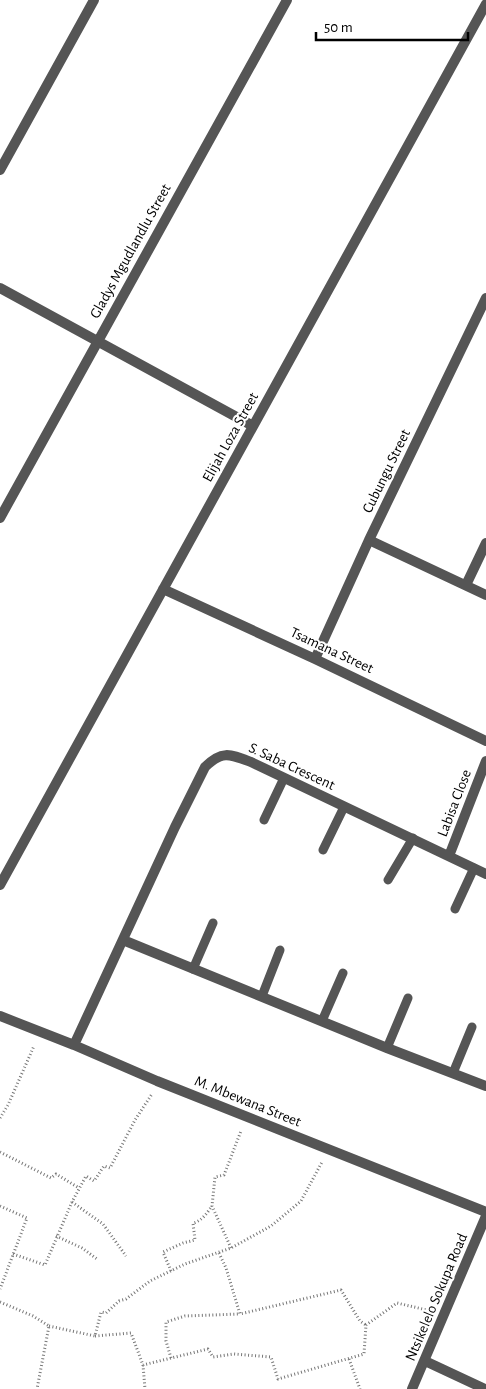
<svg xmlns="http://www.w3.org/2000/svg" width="486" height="1389" font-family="'Alegreya Sans',sans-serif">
  <rect width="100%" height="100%" fill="#fff"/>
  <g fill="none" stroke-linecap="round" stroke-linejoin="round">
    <path stroke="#777" stroke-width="3" stroke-dasharray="1 2.5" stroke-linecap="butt" d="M 0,1118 L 8,1105 L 34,1046
      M 0,1152 L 51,1178 L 56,1174 L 79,1188
      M 72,1202 L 103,1224 L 126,1256
      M 0,1206 L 27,1218 L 0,1289
      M 56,1236 L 82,1248 L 97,1259
      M 231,1248 L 212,1206 L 215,1177 L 224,1175 L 241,1131
      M 219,1253 L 226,1268 L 240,1314 L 341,1290 L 360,1321 L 366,1325
      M 13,1254 L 45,1265 L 72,1202 L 86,1176 L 94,1181 L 104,1166 L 110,1168 L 135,1120 L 152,1094
      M 171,1271 L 163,1252 L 183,1243 L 195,1240 L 193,1223 C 202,1221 207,1213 212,1206
      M 0,1302 L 33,1316 L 49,1326 L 37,1389
      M 49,1326 L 95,1336 L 101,1312 L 106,1313 L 119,1301 L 126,1299 L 150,1281 L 185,1264 L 231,1248 L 271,1226 L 301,1201 L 322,1162
      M 95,1336 L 131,1333 L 143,1365 L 208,1349 L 213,1357 L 234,1354 L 271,1357 L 278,1379 L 364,1354 L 366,1325 L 397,1303 L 431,1311
      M 171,1358 L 166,1341 L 166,1322 L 185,1316 L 240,1314
      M 349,1359 L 360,1389
      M 143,1365 L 145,1389"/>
    <path stroke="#555" stroke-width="9" d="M 264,820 L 284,778
      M 323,850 L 344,807
      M 388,880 L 413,838
      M 455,909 L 474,868
      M 193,969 L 213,923
      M 262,996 L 280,950
      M 322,1021 L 343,973
      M 387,1048 L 408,998
      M 453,1073 L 472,1027"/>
    <path stroke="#555" stroke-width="10" d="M 0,170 L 94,0
      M 0,288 L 253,426
      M 0,518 L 287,0
      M 369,540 L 486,595
      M 466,585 L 486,543
      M 163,589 L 315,659 L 486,741
      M 315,659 L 369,540 L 486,298
      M 449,856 L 486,761
      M 0,885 L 486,4
      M 123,940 L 387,1048 L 486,1086
      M 0,1016 L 74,1045 L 157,1081 L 486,1212
      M 74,1045 L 175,827 L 205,767 C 222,750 230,754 251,762 L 486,874
      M 425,1361 L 485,1389
      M 412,1389 L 486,1216"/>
  </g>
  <g text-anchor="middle" stroke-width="4" stroke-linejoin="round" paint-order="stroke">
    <g font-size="15" fill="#000" stroke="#fff">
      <text transform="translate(130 251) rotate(-61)" y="5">Gladys Mgudlandlu Street</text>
      <text transform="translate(230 437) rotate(-61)" y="5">Elijah Loza Street</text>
      <text transform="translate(386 471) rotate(-64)" y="5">Cubungu Street</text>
      <text transform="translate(332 650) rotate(25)" y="5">Tsamana Street</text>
      <text transform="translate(292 766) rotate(25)" y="5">S. Saba Crescent</text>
      <text transform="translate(454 803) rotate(-69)" y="5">Labisa Close</text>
      <text transform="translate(248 1101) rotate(22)" y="5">M. Mbewana Street</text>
      <text transform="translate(436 1297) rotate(-67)" y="5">Ntsikelelo Sokupa Road</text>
    </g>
  </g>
  <path d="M316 32v8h152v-8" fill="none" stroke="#000000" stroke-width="2.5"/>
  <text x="324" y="32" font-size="15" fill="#000000" stroke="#ffffff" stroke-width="4" paint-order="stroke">50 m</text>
</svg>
